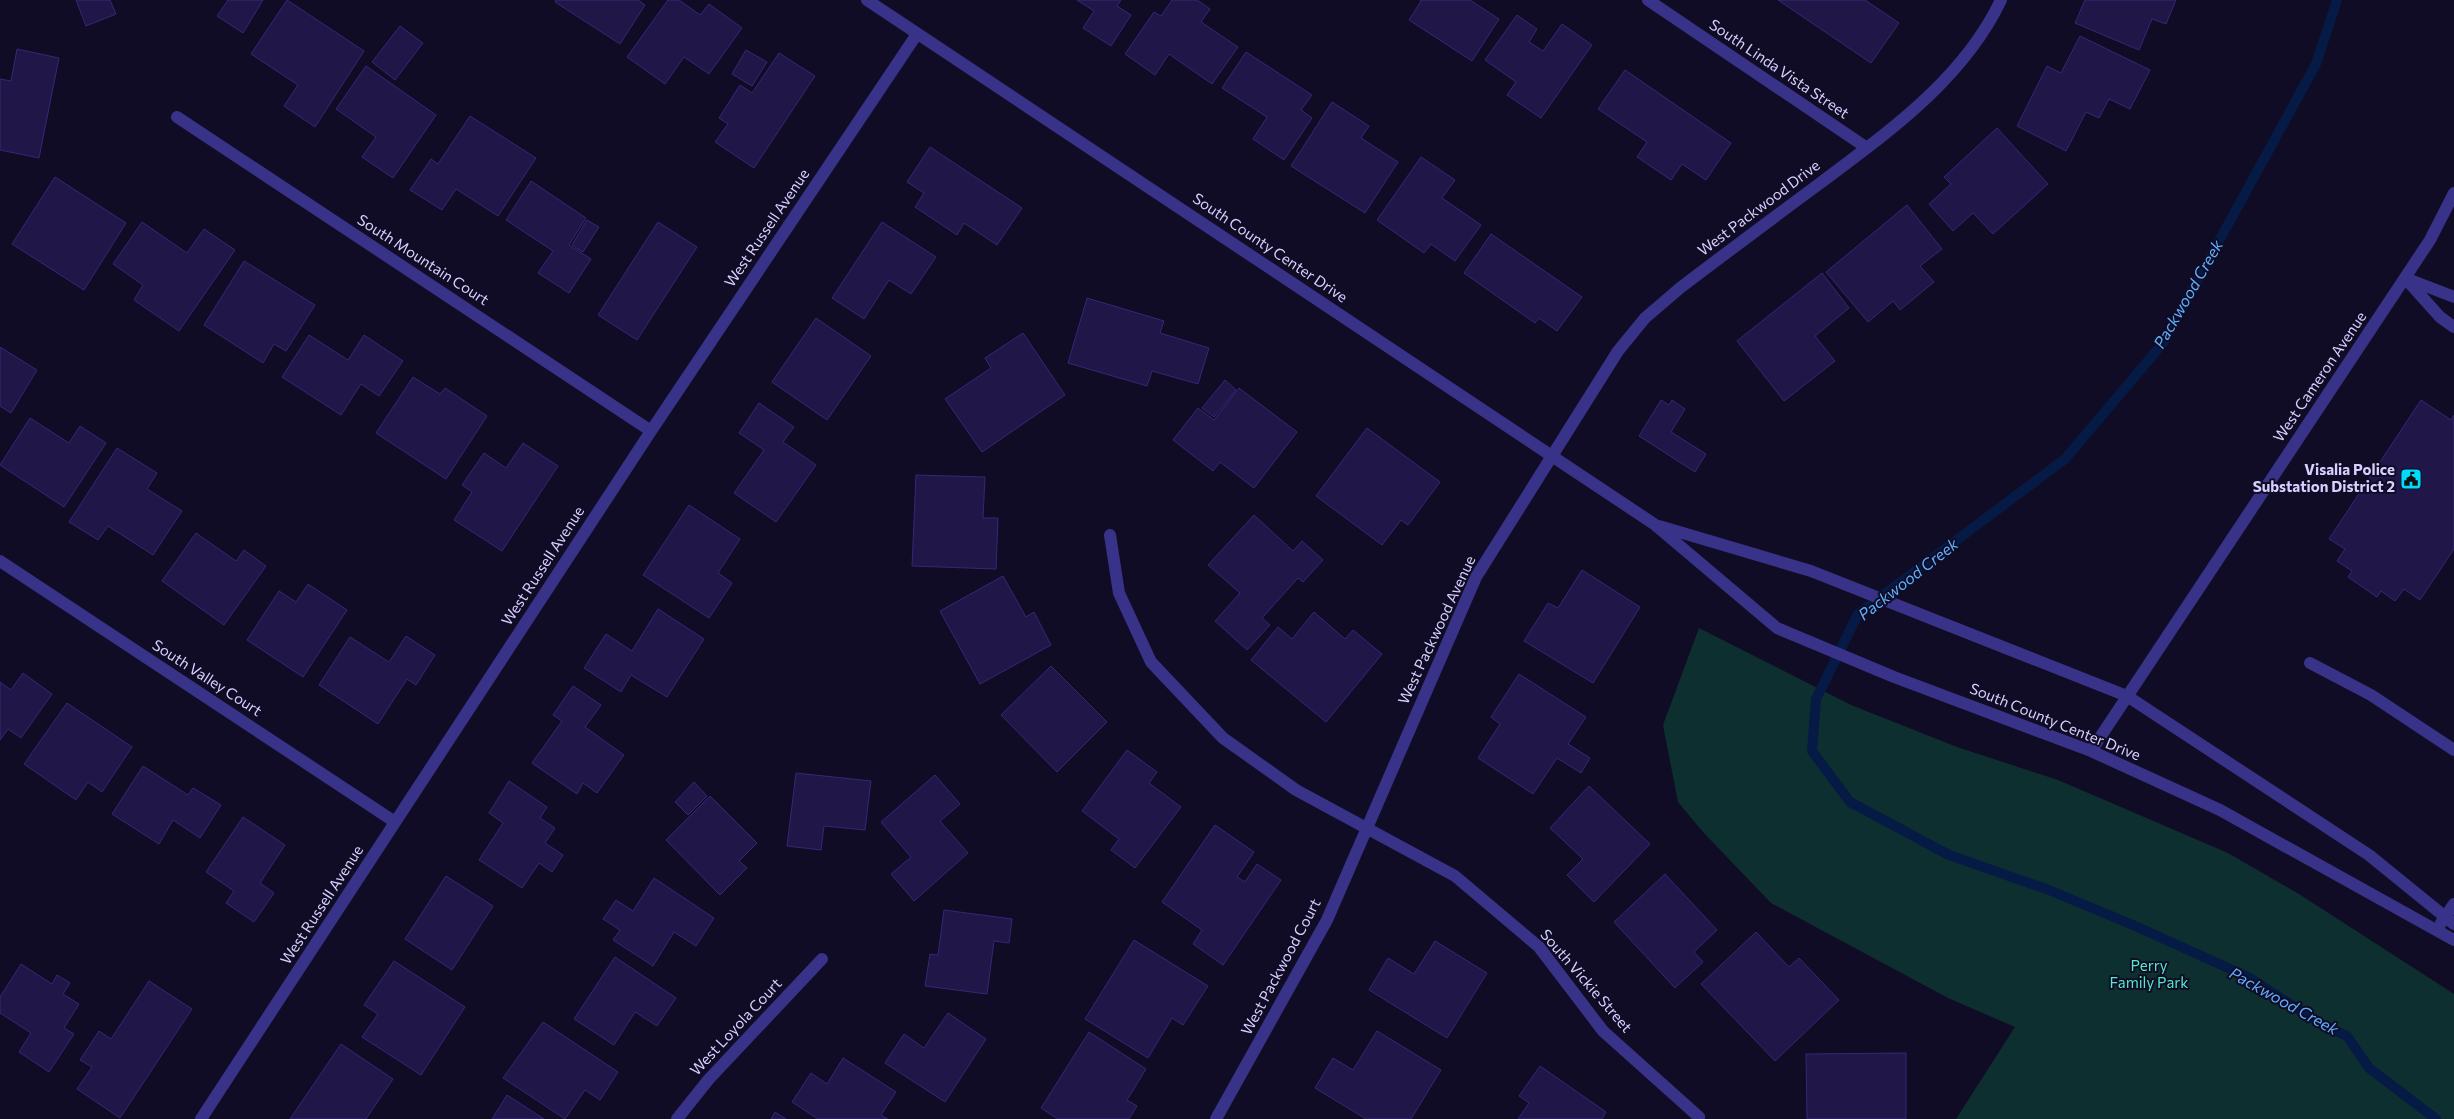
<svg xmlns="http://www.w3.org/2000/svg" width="2454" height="1119" font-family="Commissioner,sans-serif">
  <rect width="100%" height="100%" fill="#110c25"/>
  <path fill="#0e2f2f" d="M 1699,628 L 1851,705 L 1957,747 L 2058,780 L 2228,853 L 2299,894 L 2454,994 L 2454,1119 L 1956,1119 L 2015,1027 L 1948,998 L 1771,903 L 1703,832 L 1678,802 L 1663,725 Z"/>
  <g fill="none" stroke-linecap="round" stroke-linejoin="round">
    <path stroke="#051b45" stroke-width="10" d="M 2337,0 L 2316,64 L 2163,343 L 2065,459 L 1858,614 L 1816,699 L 1812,751 L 1850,802 L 1949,855 L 2049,890 L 2133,925 L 2248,977 L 2323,1025 L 2347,1036 L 2369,1068 L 2436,1119"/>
  </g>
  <path fill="#211648" stroke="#382676" d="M 76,0 L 110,0 L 116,14 L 86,26 Z
    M 228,0 L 263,0 L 243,33 L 217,16 Z
    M 287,0 L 364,51 L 315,127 L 284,106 L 298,85 L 251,54 Z
    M 556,0 L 638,0 L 645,5 L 620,44 L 555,2 Z
    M 668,0 L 679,0 L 700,15 L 709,4 L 742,28 L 709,74 L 684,57 L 665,84 L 627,57 Z
    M 1077,0 L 1121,0 L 1117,6 L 1131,15 L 1111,46 L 1083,28 L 1094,11 Z
    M 1172,0 L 1197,0 L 1210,9 L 1201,22 L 1238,47 L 1212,84 L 1169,54 L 1155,75 L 1125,54 L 1154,12 L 1161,16 Z
    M 1420,0 L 1470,0 L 1499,19 L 1472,61 L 1409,20 L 1421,1 Z
    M 1778,0 L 1865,0 L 1899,23 L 1871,63 Z
    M 2085,0 L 2176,0 L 2166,24 L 2152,19 L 2139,50 L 2075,23 Z
    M 1517,15 L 1537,29 L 1529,42 L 1543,51 L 1562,24 L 1592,45 L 1541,118 L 1507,95 L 1516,82 L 1485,60 Z
    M 400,26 L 423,43 L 395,80 L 372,62 Z
    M 2080,36 L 2150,70 L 2130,109 L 2109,99 L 2099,118 L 2086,112 L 2066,151 L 2017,126 L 2047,66 L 2061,73 Z
    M 17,49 L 59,58 L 39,158 L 0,150 L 0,79 L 11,81 Z
    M 746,50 L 767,62 L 752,86 L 732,74 Z
    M 1246,52 L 1312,95 L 1301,110 L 1312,118 L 1284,160 L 1253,139 L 1267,117 L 1222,88 Z
    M 779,53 L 815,76 L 754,168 L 715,142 L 728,124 L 719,118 L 740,85 L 752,93 Z
    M 366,66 L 436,115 L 393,178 L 362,157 L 376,137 L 336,109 Z
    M 1625,70 L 1731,143 L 1706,180 L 1682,164 L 1671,180 L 1637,157 L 1647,142 L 1598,109 Z
    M 1332,102 L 1369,126 L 1361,138 L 1398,162 L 1365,213 L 1291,166 Z
    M 470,116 L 536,158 L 498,216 L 456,189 L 442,210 L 410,190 L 431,159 L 438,164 Z
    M 1997,128 L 2048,184 L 1993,234 L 1973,213 L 1953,231 L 1929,204 L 1951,184 L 1944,177 Z
    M 930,147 L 1022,208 L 997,245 L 964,223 L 957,235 L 915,207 L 924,193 L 907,182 Z
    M 1421,157 L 1455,180 L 1442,198 L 1481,225 L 1455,261 L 1431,244 L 1424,253 L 1377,220 Z
    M 55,177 L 126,223 L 84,290 L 12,244 Z
    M 531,181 L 586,218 L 569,245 L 591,259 L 569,293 L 538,273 L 553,251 L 506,220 Z
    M 1907,205 L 1942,249 L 1920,266 L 1934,282 L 1900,310 L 1893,301 L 1868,322 L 1826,272 Z
    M 587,220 L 599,227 L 583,252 L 572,245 Z
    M 142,222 L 187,253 L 204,229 L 235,250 L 179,331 L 134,300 L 143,285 L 113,264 Z
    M 658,222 L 697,247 L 637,340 L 598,315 Z
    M 882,222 L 936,257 L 911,294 L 889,280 L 864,319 L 832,298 Z
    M 1491,234 L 1582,297 L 1557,331 L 1539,318 L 1535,323 L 1464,273 Z
    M 244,261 L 315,305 L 286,351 L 274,344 L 263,363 L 204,325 Z
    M 1822,273 L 1849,308 L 1815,336 L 1835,361 L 1784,401 L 1737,341 Z
    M 1087,298 L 1164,321 L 1160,333 L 1209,348 L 1198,384 L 1152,371 L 1147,386 L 1068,363 Z
    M 816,318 L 871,356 L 827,420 L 772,382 Z
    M 1023,333 L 1065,395 L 982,452 L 945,399 L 991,368 L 985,358 Z
    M 309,335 L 348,360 L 364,335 L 403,361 L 379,396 L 361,384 L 341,415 L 282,377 Z
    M 0,347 L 37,370 L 11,413 L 0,406 Z
    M 413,377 L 440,394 L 445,388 L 487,416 L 446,479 L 376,433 Z
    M 1225,380 L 1236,390 L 1214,417 L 1202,408 Z
    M 1239,388 L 1297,432 L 1254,488 L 1220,462 L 1213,471 L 1173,440 L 1198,408 L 1214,420 Z
    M 1661,400 L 1669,405 L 1672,400 L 1685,409 L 1671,432 L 1706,454 L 1695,472 L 1639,436 Z
    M 2421,400 L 2451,420 L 2454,415 L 2454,549 L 2420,600 L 2404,589 L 2395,601 L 2381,591 L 2377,597 L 2348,577 L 2352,571 L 2337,561 L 2345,549 L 2329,539 Z
    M 759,403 L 794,427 L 783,442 L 816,465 L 776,522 L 734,493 L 764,450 L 739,433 Z
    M 30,418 L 69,443 L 80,426 L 106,443 L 64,507 L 0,465 Z
    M 1367,428 L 1440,482 L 1408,525 L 1401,520 L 1382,545 L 1316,496 Z
    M 523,443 L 558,466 L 502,551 L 454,520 L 472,492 L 462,485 L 484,453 L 506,468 Z
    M 117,448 L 157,473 L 147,489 L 182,511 L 153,555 L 108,526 L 98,540 L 69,522 Z
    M 916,475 L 985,477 L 983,518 L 998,518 L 996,569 L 912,566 Z
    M 689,505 L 740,539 L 718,573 L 732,583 L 709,618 L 643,575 Z
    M 1254,515 L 1293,551 L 1302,541 L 1323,560 L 1303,582 L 1298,578 L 1262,618 L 1270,625 L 1247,650 L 1215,621 L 1240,593 L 1208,565 Z
    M 196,533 L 236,561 L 244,550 L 266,566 L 224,625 L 162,581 Z
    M 1582,570 L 1640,607 L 1593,683 L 1524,641 L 1548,603 L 1558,608 Z
    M 1003,576 L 1026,617 L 1034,612 L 1051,645 L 980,684 L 940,611 Z
    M 308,584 L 347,610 L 303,677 L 247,640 L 279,591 L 296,602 Z
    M 658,609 L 704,639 L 667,697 L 631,675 L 621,692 L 584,668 L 606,634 L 632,651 Z
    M 1314,612 L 1345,639 L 1353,630 L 1382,654 L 1326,722 L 1251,660 L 1278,627 L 1292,639 Z
    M 406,636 L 435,655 L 416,685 L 407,679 L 378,724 L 319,685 L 350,637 L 389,662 Z
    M 1051,666 L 1107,722 L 1057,772 L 1001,715 Z
    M 23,673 L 52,694 L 21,738 L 8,729 L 0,740 L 0,682 L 11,690 Z
    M 1519,674 L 1586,717 L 1568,744 L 1590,758 L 1581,773 L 1557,758 L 1533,794 L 1478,758 L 1500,724 L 1491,717 Z
    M 573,686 L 601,705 L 585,727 L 624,755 L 597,793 L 583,783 L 577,794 L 532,763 L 562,721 L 553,715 Z
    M 67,703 L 132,747 L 102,792 L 88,782 L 76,800 L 24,764 Z
    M 1127,750 L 1157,772 L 1149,783 L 1181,807 L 1135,868 L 1111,850 L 1119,839 L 1082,811 Z
    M 143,766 L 188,795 L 193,788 L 221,805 L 200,838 L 173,820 L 159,844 L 112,814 Z
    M 796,773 L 871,781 L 865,830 L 824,826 L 821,850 L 787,846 Z
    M 935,775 L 960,804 L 940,821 L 968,853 L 914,901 L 891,874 L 911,857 L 881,822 Z
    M 509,781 L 547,807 L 540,818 L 555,828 L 545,843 L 563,855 L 552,872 L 539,863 L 522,888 L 479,860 L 503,823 L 489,813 Z
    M 694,782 L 707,796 L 688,815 L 675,802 Z
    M 1589,786 L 1650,844 L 1594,902 L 1567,875 L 1583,859 L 1550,828 Z
    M 710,796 L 757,843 L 739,861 L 747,868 L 720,895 L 666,840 Z
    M 243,817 L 285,845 L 260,883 L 274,893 L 254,922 L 226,903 L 234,891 L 206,872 Z
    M 1215,825 L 1254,852 L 1237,877 L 1245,882 L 1257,864 L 1281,880 L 1223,965 L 1193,944 L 1202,930 L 1162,902 Z
    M 1665,874 L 1717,930 L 1694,952 L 1703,962 L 1675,988 L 1614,922 Z
    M 446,876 L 493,906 L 452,970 L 405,939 Z
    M 654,878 L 714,918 L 696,946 L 674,932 L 653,966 L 613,940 L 620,930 L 603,919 L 616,900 L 633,911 Z
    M 944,910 L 1012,919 L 1009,943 L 994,941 L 987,994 L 925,986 L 930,954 L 938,955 Z
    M 1756,932 L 1789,967 L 1799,958 L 1839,1000 L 1775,1061 L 1701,984 Z
    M 1134,940 L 1208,986 L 1183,1025 L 1172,1018 L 1148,1058 L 1085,1019 Z
    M 1435,941 L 1487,973 L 1447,1038 L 1369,990 L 1388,958 L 1414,974 Z
    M 615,957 L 676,998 L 657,1026 L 635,1012 L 614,1045 L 574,1019 Z
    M 394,961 L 465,1007 L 421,1075 L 362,1037 L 378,1014 L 364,1005 Z
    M 21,964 L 52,984 L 57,975 L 70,983 L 63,994 L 79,1004 L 64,1028 L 74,1034 L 49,1072 L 19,1052 L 31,1033 L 0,1013 L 0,997 Z
    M 149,981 L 192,1009 L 120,1118 L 77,1089 L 92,1067 L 80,1060 L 99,1031 L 111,1039 Z
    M 948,1013 L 986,1039 L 945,1102 L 885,1063 L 904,1034 L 924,1048 Z
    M 543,1022 L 618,1072 L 600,1100 L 585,1090 L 565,1119 L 503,1078 Z
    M 1377,1031 L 1441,1070 L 1411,1119 L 1366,1119 L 1315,1088 L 1333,1058 L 1353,1070 Z
    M 1089,1032 L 1146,1069 L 1127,1100 L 1137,1106 L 1129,1119 L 1058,1119 L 1041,1108 Z
    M 341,1044 L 393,1079 L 366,1119 L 290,1119 Z
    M 1906,1053 L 1906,1119 L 1807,1119 L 1806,1054 Z
    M 843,1058 L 896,1092 L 881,1115 L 888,1119 L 818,1119 L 792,1102 L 811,1073 L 827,1084 Z
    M 1540,1066 L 1606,1112 L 1602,1119 L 1518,1119 L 1529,1103 L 1519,1096 Z
    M 507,1095 L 544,1119 L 492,1119 Z
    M 775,1112 L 786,1119 L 771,1119 Z"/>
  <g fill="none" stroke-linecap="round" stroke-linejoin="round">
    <path stroke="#383288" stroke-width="12" d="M 867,0 L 1654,524 L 1777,628 L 1894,677 L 2091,751 L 2220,810 L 2454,940
      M 1648,0 L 1867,148
      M 177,117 L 651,431
      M 2454,297 L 2405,278 L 2440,317 L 2454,327
      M 1659,526 L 1811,571 L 2127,696 L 2369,855 L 2454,924
      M 1110,535 L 1119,593 L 1151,662 L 1223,738 L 1296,790 L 1455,876 L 1539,947 L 1603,1031 L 1699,1117 L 1698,1119
      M 0,561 L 395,822
      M 2310,663 L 2371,695 L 2454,750
      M 2091,751 L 2430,240 L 2454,193
      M 2441,923 L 2454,904
      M 201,1119 L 651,431 L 917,34
      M 677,1119 L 709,1079 L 822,959
      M 1216,1119 L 1327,920 L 1476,577 L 1618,351 L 1645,318 L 1680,288 C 1726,253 1773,218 1819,184 C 1888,132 1963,80 2001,0"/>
  </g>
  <defs>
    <g id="civic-square" transform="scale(1.125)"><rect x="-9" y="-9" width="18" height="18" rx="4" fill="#00dbfb" stroke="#110c25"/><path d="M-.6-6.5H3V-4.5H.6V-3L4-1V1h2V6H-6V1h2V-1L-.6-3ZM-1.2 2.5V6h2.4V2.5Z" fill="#111"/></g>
  </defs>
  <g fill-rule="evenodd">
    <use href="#civic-square" x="2411" y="479"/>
  </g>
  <g text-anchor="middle" stroke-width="4" stroke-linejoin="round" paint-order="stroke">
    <g font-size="15" fill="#d6d0ff" stroke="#110c25">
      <text transform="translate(1779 69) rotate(34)" y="5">South Linda Vista Street</text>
      <text transform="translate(1759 208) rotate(-37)" y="5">West Packwood Drive</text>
      <text transform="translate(767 228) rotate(-56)" y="5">West Russell Avenue</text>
      <text transform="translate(1270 248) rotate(34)" y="5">South County Center Drive</text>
      <text transform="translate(423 260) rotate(33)" y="5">South Mountain Court</text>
      <text transform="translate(2320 377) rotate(-56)" y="5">West Cameron Avenue</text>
      <text transform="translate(543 566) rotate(-57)" y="5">West Russell Avenue</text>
      <text transform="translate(1437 630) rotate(-65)" y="5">West Packwood Avenue</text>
      <text transform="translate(207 678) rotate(33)" y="5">South Valley Court</text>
      <text transform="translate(2055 722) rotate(22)" y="5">South County Center Drive</text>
      <text transform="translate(322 905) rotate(-57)" y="5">West Russell Avenue</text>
      <text transform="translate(1281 967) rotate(-62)" y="5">West Packwood Court</text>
      <text transform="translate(1586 981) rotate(49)" y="5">South Vickie Street</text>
      <text transform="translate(736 1027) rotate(-47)" y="5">West Loyola Court</text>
    </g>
    <g font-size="15" font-weight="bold" fill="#d6d0ff" stroke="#110c25" text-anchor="end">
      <text x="2395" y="475">Visalia Police<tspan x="2395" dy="17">Substation District 2</tspan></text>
    </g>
    <g font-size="15" fill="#50ebc8" stroke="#110c25">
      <text x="2149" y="971">Perry<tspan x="2149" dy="17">Family Park</tspan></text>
    </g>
    <g font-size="16" font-style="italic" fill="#5eb0ff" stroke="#110c25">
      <text transform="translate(2188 294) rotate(-60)" y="6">Packwood Creek</text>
      <text transform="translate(1908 579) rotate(-38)" y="6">Packwood Creek</text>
      <text transform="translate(2284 1001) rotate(29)" y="6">Packwood Creek</text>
    </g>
  </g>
</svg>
